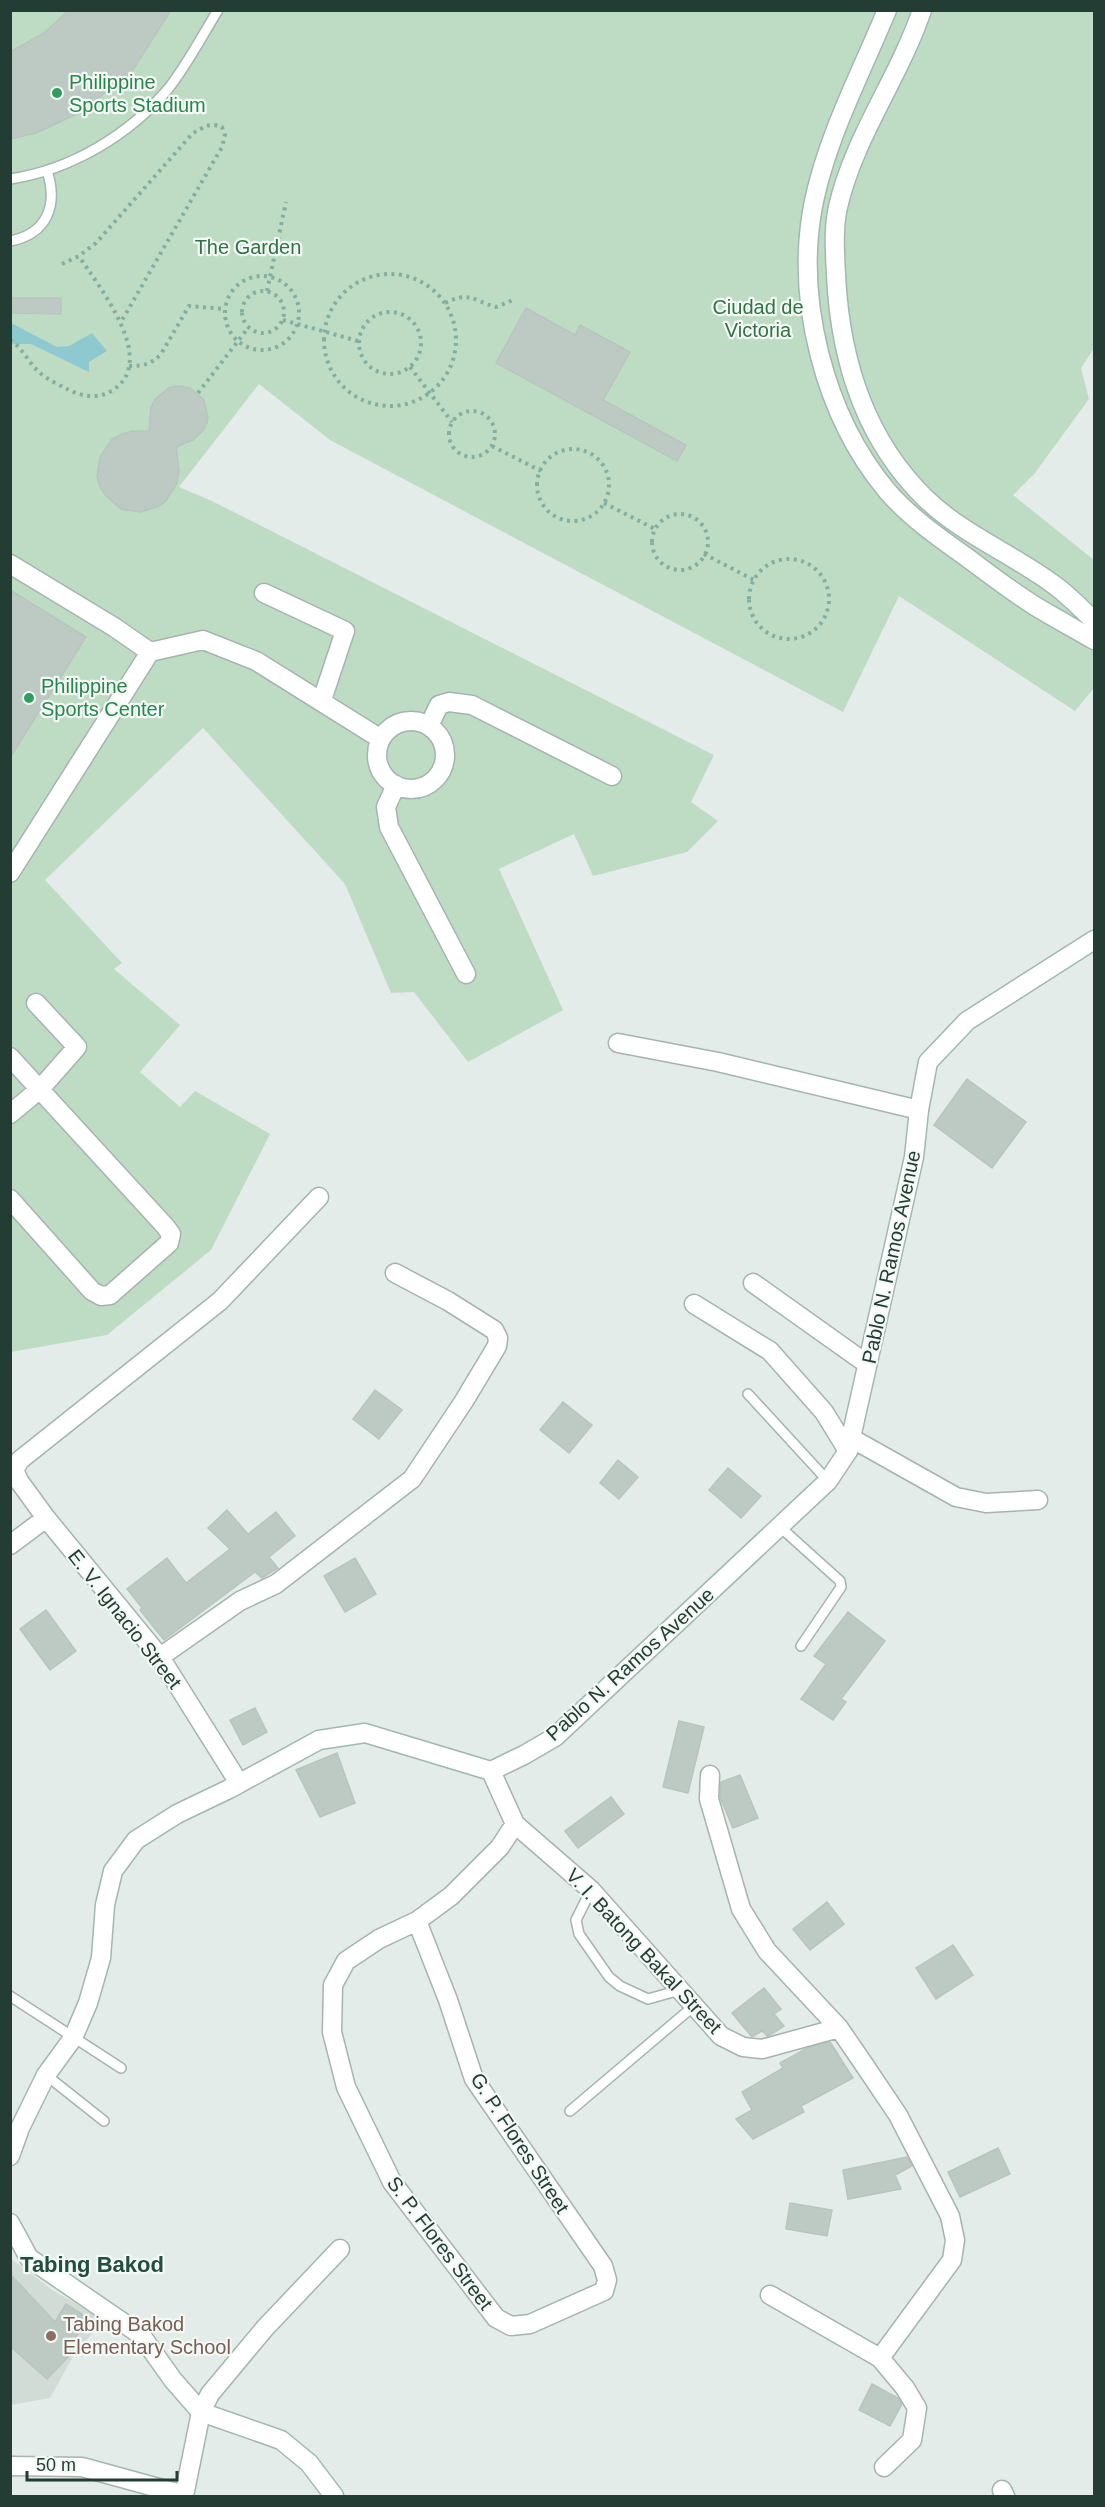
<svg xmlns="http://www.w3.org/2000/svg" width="1105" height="2507" font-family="Helvetica,sans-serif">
  <rect width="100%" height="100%" fill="#e3ece8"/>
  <path fill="#d2dcd7" d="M 10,2258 L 52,2290 L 105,2320 L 76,2351 L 50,2398 L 11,2405 Z"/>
  <path fill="#bedcc4" d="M 10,11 L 1094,11 L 1094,348 L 1081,368 L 1089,399 L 1035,473 L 1013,495 L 1094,560 L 1094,688 L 1075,711 L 899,596 L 843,712 L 330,440 L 259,384 L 179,487 L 212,501 L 714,755 L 691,802 L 718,821 L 687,852 L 593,876 L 574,834 L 499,869 L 563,1010 L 468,1062 L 414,992 L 391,993 L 345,884 L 203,728 L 45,880 L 122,963 L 114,969 L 180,1025 L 140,1072 L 180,1107 L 195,1091 L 270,1134 L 211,1250 L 107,1335 L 11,1352 Z"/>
  <path fill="#8ec9cf" d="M 11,323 L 57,347 L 69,346 L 92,333 L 107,351 L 89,362 L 89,372 L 31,344 L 11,344 Z"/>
  <path fill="#bccac3" stroke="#b6c6be" stroke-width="1.5" d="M 69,10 L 171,10 L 131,73 L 77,114 L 36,133 L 10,139 L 10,52 L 44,33 Z
    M 10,298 L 61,298 L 61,314 L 10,313 Z
    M 526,308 L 575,335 L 580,325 L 630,352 L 603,400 L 686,445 L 677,461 L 496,363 Z
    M 180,386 L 190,388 L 204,400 L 208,419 L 205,428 L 193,440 L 176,447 L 179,471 L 177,483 L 166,501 L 159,506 L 140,512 L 121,509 L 106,496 L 100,487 L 97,477 L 100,457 L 112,439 L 122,434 L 133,431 L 149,431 L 151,407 L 155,399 L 170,387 Z
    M 10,590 L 86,637 L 10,758 Z
    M 967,1079 L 1026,1122 L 992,1168 L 934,1125 Z
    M 375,1390 L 402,1410 L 379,1439 L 353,1419 Z
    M 563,1402 L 592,1425 L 569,1453 L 540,1430 Z
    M 618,1460 L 638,1477 L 619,1499 L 600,1483 Z
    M 728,1468 L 761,1496 L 741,1518 L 709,1490 Z
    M 227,1510 L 248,1534 L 276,1512 L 295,1536 L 269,1557 L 278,1568 L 262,1578 L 255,1572 L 164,1640 L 140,1610 L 142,1608 L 127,1589 L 167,1558 L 186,1583 L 230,1549 L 208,1528 Z
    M 355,1558 L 376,1594 L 345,1612 L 324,1576 Z
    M 46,1610 L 76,1651 L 50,1670 L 20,1629 Z
    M 848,1612 L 885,1641 L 841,1699 L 846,1702 L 833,1720 L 801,1699 L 826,1664 L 814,1656 Z
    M 255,1708 L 267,1732 L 243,1745 L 230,1720 Z
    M 679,1721 L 704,1727 L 688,1793 L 663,1787 Z
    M 337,1753 L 355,1803 L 320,1817 L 296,1770 Z
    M 740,1775 L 758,1818 L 733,1828 L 720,1797 L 721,1782 Z
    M 611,1797 L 624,1814 L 578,1848 L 565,1831 Z
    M 827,1902 L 844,1924 L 810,1950 L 793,1929 Z
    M 953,1945 L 973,1975 L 936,1999 L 916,1968 Z
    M 764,1988 L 781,2009 L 774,2014 L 784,2026 L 770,2035 L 767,2036 L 762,2031 L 752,2037 L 732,2013 Z
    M 830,2042 L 853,2078 L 801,2106 L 804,2112 L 753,2139 L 736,2119 L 752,2110 L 742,2092 L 783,2068 L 780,2063 L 807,2048 Z
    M 998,2148 L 1010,2174 L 960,2197 L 948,2172 Z
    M 907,2157 L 912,2166 L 895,2175 L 901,2189 L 848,2199 L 843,2170 Z
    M 790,2203 L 832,2210 L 827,2236 L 786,2229 Z
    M 10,2274 L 55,2322 L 66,2304 L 88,2318 L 70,2347 L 74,2351 L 47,2379 L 10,2346 Z
    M 872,2384 L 898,2398 L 902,2404 L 890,2426 L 859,2410 Z"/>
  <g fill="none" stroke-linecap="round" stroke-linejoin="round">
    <g stroke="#a6b4ae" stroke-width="12">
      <path id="lane" d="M 10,179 C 71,170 129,135 168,89 C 187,65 202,36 218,10
        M 10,241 C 48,234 58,204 47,171
        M 748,1394 L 828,1481
        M 779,1526 L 840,1581 L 841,1587 L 801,1646
        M 591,1890 L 576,1920 L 579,1934 L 609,1977 L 620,1986 L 648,1999 L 680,1990
        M 10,1996 L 121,2068
        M 46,2075 L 104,2121
        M 570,2111 L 695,2005"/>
    </g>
    <g stroke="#a6b4ae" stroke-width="21">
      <path id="street" d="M 10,564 L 114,627 L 150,652 L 10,873
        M 264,593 L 345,631 L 322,700
        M 150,652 L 203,640 L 256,661 L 381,739
        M377 755a34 34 0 1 1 68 0a34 34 0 1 1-68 0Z
        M 429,726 L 439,705 L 449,702 L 472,705 L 612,776
        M 396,785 L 386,807 L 389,827 L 466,974
        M 618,1043 L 718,1062 L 919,1110
        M 10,1057 L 165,1226 L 171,1234 L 169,1243 L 110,1295 L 101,1296 L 92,1291 L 10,1199
        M 10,1114 L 40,1089 L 77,1047 L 36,1003
        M 753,1283 L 867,1364
        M 694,1304 L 770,1351 L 824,1412 L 848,1451
        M 851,1438 L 956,1497 L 986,1503 L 1038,1500
        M 10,1545 L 46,1518
        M 160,1657 L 240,1601 L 276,1584 L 412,1479 L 464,1401 L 497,1346 L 498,1338 L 494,1330 L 448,1301 L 395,1273
        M 491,1771 L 515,1824 L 591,1890 L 721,2036 L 743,2047 L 762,2049 L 839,2028
        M 710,1775 L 709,1799 L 741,1909 L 767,1951 L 839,2028 L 863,2063 L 898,2115 L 950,2216 L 955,2240 L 952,2260 L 880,2358
        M 239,1783 L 160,1657 L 46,1518 L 19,1481 L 14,1470 L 20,1460 L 220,1301 L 319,1197
        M 417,1921 L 448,2000 L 474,2079 L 603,2266 L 607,2280 L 604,2291 L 530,2324 L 511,2326 L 496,2318 L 392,2182 L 346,2087 L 332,2032 L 333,1985 L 346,1961 L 379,1939 L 417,1921 L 451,1896 L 500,1847 L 515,1824
        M 770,2295 L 880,2358 L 905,2388 L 917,2408 L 912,2440 L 884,2467
        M 10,2466 L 82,2467 L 184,2495
        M 1002,2490 L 1005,2496
        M 184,2496 L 201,2412 L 210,2394 L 265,2328 L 340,2249"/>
    </g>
    <g stroke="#a2b8af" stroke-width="21">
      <path id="secondary" d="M 887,10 C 861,73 828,135 814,201 C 794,298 824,416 888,492 C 910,517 938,537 965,556 C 988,573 1011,591 1035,606 C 1055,618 1075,629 1094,640
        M 922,10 C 899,78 854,137 838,207 C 833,229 835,253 836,275 C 840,358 864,438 925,498 C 963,535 1015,555 1057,587 C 1070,597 1082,609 1094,621
        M 10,2156 L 20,2128 L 46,2075 L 73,2038 L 88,2003 L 101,1958 L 105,1905 L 113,1871 L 136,1840 L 177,1814 L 229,1789 L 319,1740 L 365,1733 L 491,1771 L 524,1755 L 555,1737 L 828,1481 L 848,1451 L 914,1157 L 919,1110 L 928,1062 L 967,1021 L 1094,940
        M 10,2223 L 29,2258 L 141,2335 L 173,2380 L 201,2412 L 281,2440 L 309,2463 L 334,2496"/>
    </g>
    <path stroke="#85ae9f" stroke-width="4" stroke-dasharray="3 4.5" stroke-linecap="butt" d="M 62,264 L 79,256 L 96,243 L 193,133 C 204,127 210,122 222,127 L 225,135 L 222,147 L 121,322
      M324 340a66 66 0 1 1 132 0a66 66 0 1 1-132 0Z
      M225 313a37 37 0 1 1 74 0a37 37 0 1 1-74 0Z
      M242 312a21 21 0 1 1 42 0a21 21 0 1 1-42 0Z
      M 267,291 L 286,202
      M 445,303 C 470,291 472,300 496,307 L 513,300
      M359 343a31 31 0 1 1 62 0a31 31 0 1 1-62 0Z
      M 283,320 L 358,341
      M 10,340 C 22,347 28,362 38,371 C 46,379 59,385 69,390 C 84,397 99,399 113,390 C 159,360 98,286 79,256
      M 129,366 C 143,366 152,364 161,354 L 189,306 L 225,309
      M 410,367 L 452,422
      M 198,393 L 248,328
      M449 434a23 23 0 1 1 46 0a23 23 0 1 1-46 0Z
      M 492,446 L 541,471
      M537 485a36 36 0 1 1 72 0a36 36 0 1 1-72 0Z
      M 604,503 L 655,529
      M652 542a28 28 0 1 1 56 0a28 28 0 1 1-56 0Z
      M 704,554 L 754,580
      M749 599a40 40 0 1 1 80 0a40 40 0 1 1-80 0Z"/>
    <use href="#lane" stroke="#fff" stroke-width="9"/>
    <use href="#street" stroke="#fff" stroke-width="18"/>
    <use href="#secondary" stroke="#fff" stroke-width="18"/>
  </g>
  <g fill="#2e9e5b" stroke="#f4f9f6" stroke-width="2">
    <circle cx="57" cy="93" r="6"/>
    <circle cx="29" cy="698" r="6"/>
  </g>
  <circle fill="#8d6e63" stroke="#f4f9f6" stroke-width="2" cx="51" cy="2336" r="6"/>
  <g text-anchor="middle" stroke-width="4.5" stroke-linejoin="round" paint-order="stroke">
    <g font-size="20" fill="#27864d" stroke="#f4f9f6" text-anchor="start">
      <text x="69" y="89">Philippine<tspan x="69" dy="23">Sports Stadium</tspan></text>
      <text x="41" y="693">Philippine<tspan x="41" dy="23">Sports Center</tspan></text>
    </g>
    <g font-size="20" fill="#307245" stroke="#f4f9f6">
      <text x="248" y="254">The Garden</text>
      <text x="758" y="314">Ciudad de<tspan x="758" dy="23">Victoria</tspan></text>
    </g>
    <g font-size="20" fill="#243d34" stroke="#f4f9f6">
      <text transform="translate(891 1257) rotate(-78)" y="7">Pablo N. Ramos Avenue</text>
      <text transform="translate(125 1619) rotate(52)" y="7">E. V. Ignacio Street</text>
      <text transform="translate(630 1664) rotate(-42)" y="7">Pablo N. Ramos Avenue</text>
      <text transform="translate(644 1951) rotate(47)" y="7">V. I. Batong Bakal Street</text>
      <text transform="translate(520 2143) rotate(57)" y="7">G. P. Flores Street</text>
      <text transform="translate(440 2243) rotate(53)" y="7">S. P. Flores Street</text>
    </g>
    <g font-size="20" fill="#785e54" stroke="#f4f9f6" text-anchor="start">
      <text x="63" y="2331">Tabing Bakod<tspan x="63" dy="23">Elementary School</tspan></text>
    </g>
    <g font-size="22" font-weight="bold" fill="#214e40" stroke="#f4f9f6">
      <text x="92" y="2272">Tabing Bakod</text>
    </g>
  </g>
  <rect width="1105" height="2507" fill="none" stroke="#243d34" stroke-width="24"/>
  <path d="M27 2471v9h150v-9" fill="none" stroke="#243d34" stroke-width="3"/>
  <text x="36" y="2471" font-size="18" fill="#243d34" stroke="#f4f9f6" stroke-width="4.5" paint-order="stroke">50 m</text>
</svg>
